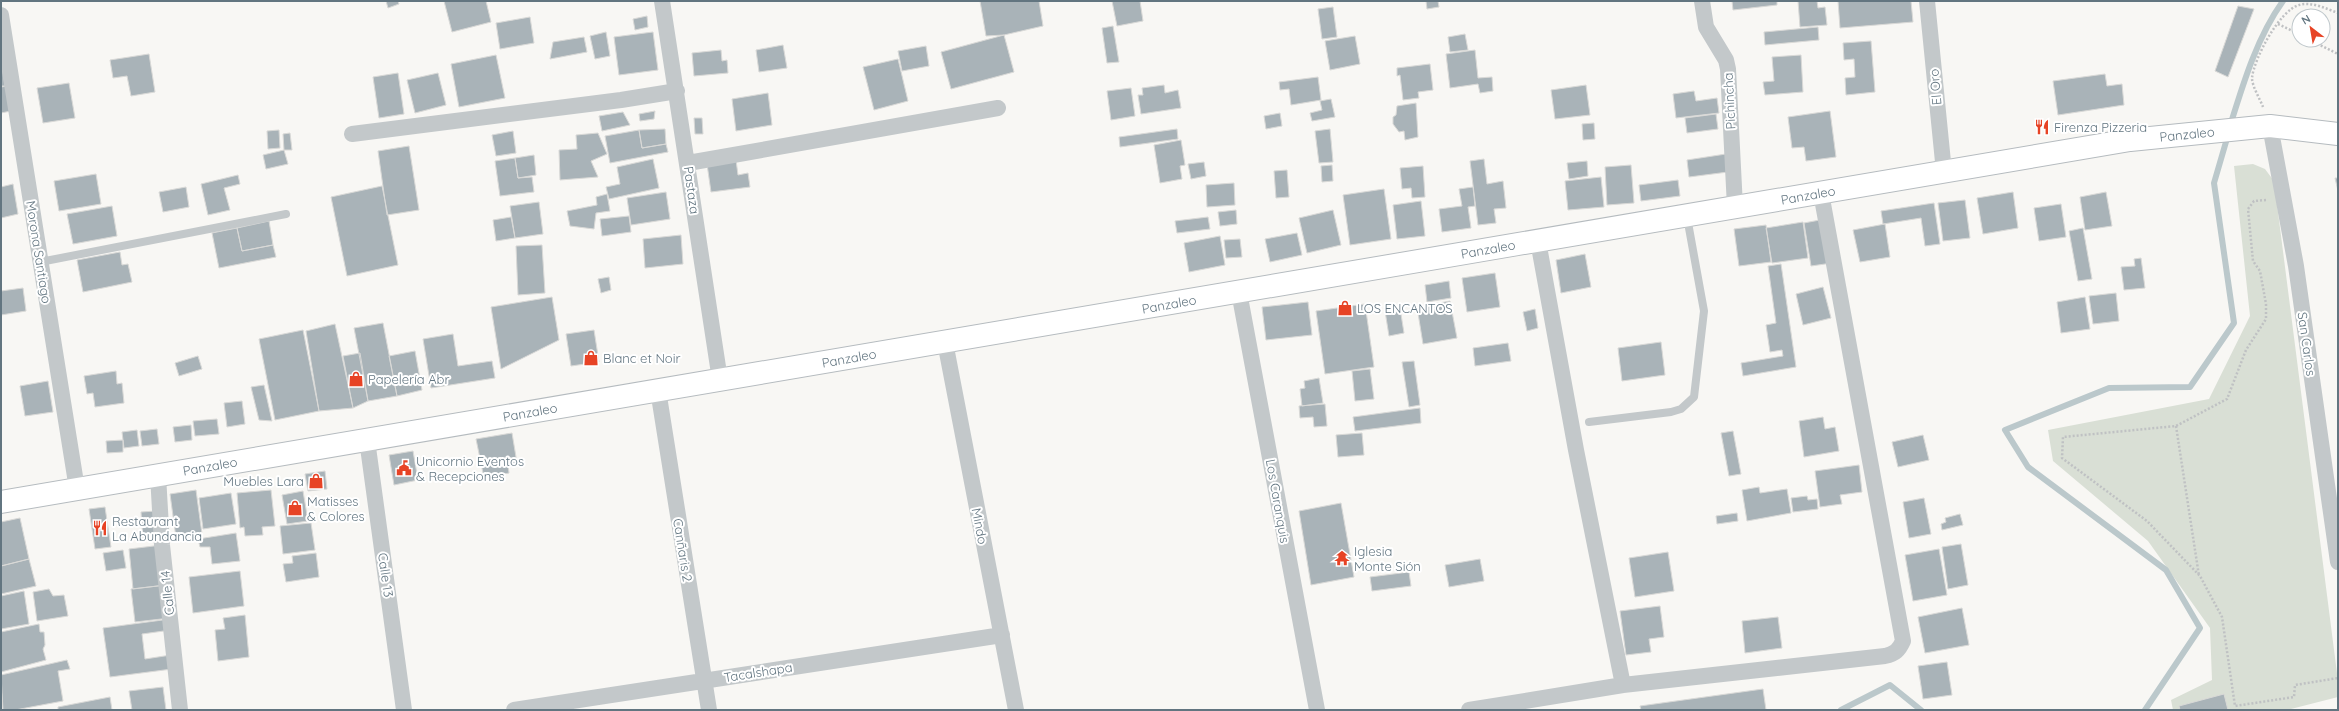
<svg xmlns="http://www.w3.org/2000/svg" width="2339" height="711" font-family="Quicksand,sans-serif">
  <rect width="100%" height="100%" fill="#f8f7f4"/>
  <path fill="#d9dfd5" d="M 2253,164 L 2265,169 L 2274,181 L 2338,681 L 2338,697 L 2287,710 L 2173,710 L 2171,700 L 2212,680 L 2210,628 L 2148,541 L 2053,461 L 2048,430 L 2209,399 L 2250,316 L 2234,166 Z"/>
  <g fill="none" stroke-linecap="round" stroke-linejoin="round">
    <path stroke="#bbc8cb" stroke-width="6" d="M 2230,126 C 2243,84 2257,37 2283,1
      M 1841,710 L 1890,685 L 1921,710
      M 2145,710 L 2200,628 L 2166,570 L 2028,467 L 2005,430 L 2109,388 L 2190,387 L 2234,323 L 2214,183 L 2228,135"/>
  </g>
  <path fill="#a9b3b8" stroke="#d9d9d7" d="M 386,1 L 398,1 L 399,4 L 388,8 Z
    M 444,1 L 486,1 L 491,22 L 452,32 Z
    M 980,1 L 1039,1 L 1043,26 L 1004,35 L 986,36 Z
    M 1112,1 L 1140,1 L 1143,21 L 1117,26 Z
    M 1426,1 L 1438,1 L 1439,7 L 1427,9 Z
    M 1732,1 L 1777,1 L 1777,5 L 1733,10 Z
    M 1798,1 L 1817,1 L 1818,8 L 1825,7 L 1827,25 L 1800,27 Z
    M 1838,1 L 1911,1 L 1913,22 L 1840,28 Z
    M 2238,6 L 2254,9 L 2228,77 L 2215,71 Z
    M 1333,7 L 1337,37 L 1322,39 L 1318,9 Z
    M 647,16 L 648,27 L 635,30 L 633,19 Z
    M 530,17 L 534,43 L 500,49 L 496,23 Z
    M 1113,26 L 1119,62 L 1107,63 L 1102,28 Z
    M 1818,27 L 1819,40 L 1765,45 L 1764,32 Z
    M 606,32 L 610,56 L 595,59 L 590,36 Z
    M 653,32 L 658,70 L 619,75 L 614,37 Z
    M 1465,34 L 1468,50 L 1450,52 L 1448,37 Z
    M 1004,35 L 1014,72 L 951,89 L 941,52 Z
    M 1355,36 L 1360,64 L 1330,70 L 1325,41 Z
    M 584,37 L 587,52 L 550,59 L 553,42 Z
    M 1871,41 L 1875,92 L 1846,95 L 1845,78 L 1855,77 L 1854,59 L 1844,60 L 1843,43 Z
    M 783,45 L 787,68 L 759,72 L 756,50 Z
    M 926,46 L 929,66 L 902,71 L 898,51 Z
    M 721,50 L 722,61 L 727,60 L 728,73 L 694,76 L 692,53 Z
    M 1475,50 L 1478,78 L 1492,77 L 1493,91 L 1480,93 L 1478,84 L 1450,88 L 1446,54 Z
    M 149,54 L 155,92 L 131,96 L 127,76 L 113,78 L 110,60 Z
    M 1,55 L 5,86 L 1,86 Z
    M 496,55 L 505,98 L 459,107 L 451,64 Z
    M 1801,55 L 1803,92 L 1765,95 L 1763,82 L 1774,81 L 1772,57 Z
    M 898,59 L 908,101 L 874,110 L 863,67 Z
    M 1430,64 L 1433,90 L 1418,92 L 1419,98 L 1403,100 L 1400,75 L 1397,76 L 1397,68 Z
    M 398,73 L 404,114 L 379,118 L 373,77 Z
    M 438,73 L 446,105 L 415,113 L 407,80 Z
    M 2105,74 L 2107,86 L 2122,84 L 2124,105 L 2058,115 L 2053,81 Z
    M 1318,77 L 1321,100 L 1291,105 L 1289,89 L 1280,90 L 1279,82 Z
    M 69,83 L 75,118 L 43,123 L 37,88 Z
    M 1164,85 L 1165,93 L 1178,90 L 1181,108 L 1141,114 L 1138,95 L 1143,95 L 1142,88 Z
    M 1586,85 L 1590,115 L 1555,119 L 1551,90 Z
    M 7,86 L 11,111 L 1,113 L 1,87 Z
    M 1131,88 L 1135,116 L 1111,120 L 1107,91 Z
    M 1694,91 L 1696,101 L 1717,98 L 1719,113 L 1676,118 L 1673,94 Z
    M 768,93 L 772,125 L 736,131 L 732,99 Z
    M 1331,99 L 1335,117 L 1312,121 L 1310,113 L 1322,110 L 1320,101 Z
    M 1416,103 L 1418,137 L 1405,140 L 1404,131 L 1399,132 L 1393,124 L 1393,117 L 1396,115 L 1397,106 Z
    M 655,111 L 654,119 L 640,121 L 639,114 Z
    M 1830,111 L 1836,157 L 1806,161 L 1804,147 L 1792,148 L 1788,117 Z
    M 623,112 L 630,125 L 602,131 L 599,116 Z
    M 1280,113 L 1282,126 L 1266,129 L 1264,116 Z
    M 1716,114 L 1718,129 L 1687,133 L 1685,118 Z
    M 694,118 L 702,118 L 703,134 L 695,134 Z
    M 1594,123 L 1595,139 L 1583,140 L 1582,124 Z
    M 665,129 L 666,144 L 642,148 L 639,130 Z
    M 1177,129 L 1178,139 L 1120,147 L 1119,137 Z
    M 1330,129 L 1333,162 L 1319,163 L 1315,131 Z
    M 279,130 L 280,148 L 268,149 L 267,131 Z
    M 639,130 L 642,148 L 666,144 L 668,152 L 610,163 L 605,136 Z
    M 513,131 L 516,153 L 496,156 L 492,135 Z
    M 290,133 L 292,150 L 284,150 L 283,134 Z
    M 598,133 L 607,154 L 591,161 L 598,177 L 560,180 L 559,150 L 577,149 L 576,135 Z
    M 1181,140 L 1185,165 L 1180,166 L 1182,179 L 1160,183 L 1154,145 Z
    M 409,146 L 419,210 L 387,215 L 378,151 Z
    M 284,150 L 288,164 L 266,169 L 263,155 Z
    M 1726,154 L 1728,172 L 1689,177 L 1687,160 Z
    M 534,155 L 536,175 L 518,178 L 515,158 Z
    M 515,158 L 518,178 L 532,177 L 534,192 L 500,196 L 495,161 Z
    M 653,159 L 659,188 L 609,199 L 606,187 L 620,184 L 617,167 Z
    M 1484,159 L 1487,184 L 1503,181 L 1506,208 L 1494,209 L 1496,223 L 1478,225 L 1470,161 Z
    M 736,160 L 738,175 L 748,173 L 750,187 L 711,192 L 707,164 Z
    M 1587,161 L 1588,176 L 1569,179 L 1567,163 Z
    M 1204,162 L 1206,176 L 1191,179 L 1188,164 Z
    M 1332,165 L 1333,181 L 1322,182 L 1321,166 Z
    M 1631,165 L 1634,203 L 1607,205 L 1605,167 Z
    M 1423,166 L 1425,197 L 1412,198 L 1411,188 L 1402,189 L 1400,168 Z
    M 1287,170 L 1289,197 L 1276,198 L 1274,171 Z
    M 96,174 L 101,204 L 59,211 L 54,181 Z
    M 238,175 L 240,184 L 224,188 L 230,210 L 208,215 L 201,184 Z
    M 1601,177 L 1604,207 L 1568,210 L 1565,181 Z
    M 2335,178 L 2338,178 L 2338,191 Z
    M 1678,180 L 1680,196 L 1641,201 L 1639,185 Z
    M 1234,183 L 1235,205 L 1207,207 L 1206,185 Z
    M 13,184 L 18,214 L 1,218 L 1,187 Z
    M 382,186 L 398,265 L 347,276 L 331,197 Z
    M 186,187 L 189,207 L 163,212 L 159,192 Z
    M 1473,187 L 1475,206 L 1468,207 L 1471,228 L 1442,232 L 1439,209 L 1462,206 L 1459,189 Z
    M 1384,189 L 1391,239 L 1350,245 L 1343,195 Z
    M 666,192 L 670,219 L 631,225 L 627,198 Z
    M 2013,192 L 2018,228 L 1983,234 L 1977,198 Z
    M 2106,192 L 2112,226 L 2085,230 L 2080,197 Z
    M 607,194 L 610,211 L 596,213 L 594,229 L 570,226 L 567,211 L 597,205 L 596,197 Z
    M 1965,200 L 1970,238 L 1943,241 L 1938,203 Z
    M 1421,201 L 1425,236 L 1397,239 L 1393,205 Z
    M 539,202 L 543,234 L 515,238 L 510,206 Z
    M 1934,203 L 1940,244 L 1925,246 L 1921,218 L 1883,224 L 1881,211 Z
    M 2061,204 L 2066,237 L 2039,241 L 2034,208 Z
    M 112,206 L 117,236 L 73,244 L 67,214 Z
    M 1236,210 L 1237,224 L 1220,226 L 1218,212 Z
    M 1333,210 L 1341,245 L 1307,253 L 1299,218 Z
    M 629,216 L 631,232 L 602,236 L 600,219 Z
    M 511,217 L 515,238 L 496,241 L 493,220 Z
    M 1208,217 L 1210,229 L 1177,233 L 1175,221 Z
    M 1825,219 L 1832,263 L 1811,266 L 1804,223 Z
    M 269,221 L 273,245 L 242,251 L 237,228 Z
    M 1803,222 L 1808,258 L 1772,263 L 1766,228 Z
    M 1885,224 L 1890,257 L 1860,262 L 1853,230 Z
    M 1766,225 L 1771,262 L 1739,266 L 1734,229 Z
    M 237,228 L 242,251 L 273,245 L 276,257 L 219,268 L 212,233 Z
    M 2083,228 L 2092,279 L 2078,281 L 2069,231 Z
    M 1297,233 L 1302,255 L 1270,262 L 1265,239 Z
    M 681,235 L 683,264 L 645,268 L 643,239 Z
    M 1220,236 L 1225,265 L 1189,272 L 1184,243 Z
    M 1240,239 L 1242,257 L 1226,258 L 1224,240 Z
    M 542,245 L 545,293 L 518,295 L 516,246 Z
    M 120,252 L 122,265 L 128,264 L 132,282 L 83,292 L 77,260 Z
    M 1585,254 L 1591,287 L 1561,293 L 1556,260 Z
    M 2141,258 L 2145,288 L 2124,290 L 2121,267 L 2135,266 L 2134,259 Z
    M 1781,264 L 1796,367 L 1743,376 L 1741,363 L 1783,356 L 1782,350 L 1770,352 L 1766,325 L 1776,323 L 1768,266 Z
    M 1495,273 L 1500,307 L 1467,312 L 1462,278 Z
    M 609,277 L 611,290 L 601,293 L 598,279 Z
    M 1449,281 L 1451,298 L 1427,302 L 1425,285 Z
    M 1823,287 L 1831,318 L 1803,325 L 1796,294 Z
    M 23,288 L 26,311 L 1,315 L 1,291 Z
    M 2116,293 L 2119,321 L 2093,324 L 2089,296 Z
    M 552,297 L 559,340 L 501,369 L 491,307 Z
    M 2085,297 L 2090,329 L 2061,333 L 2057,302 Z
    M 1450,301 L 1457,338 L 1423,344 L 1417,307 Z
    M 1308,302 L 1312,335 L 1266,340 L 1262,307 Z
    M 1365,304 L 1374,367 L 1325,374 L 1316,311 Z
    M 1400,308 L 1404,333 L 1389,336 L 1385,311 Z
    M 1535,309 L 1538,328 L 1527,331 L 1523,312 Z
    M 383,323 L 397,396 L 368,401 L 354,328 Z
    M 335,324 L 353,408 L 319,411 L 306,331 Z
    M 303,330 L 319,411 L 275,420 L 259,339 Z
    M 594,330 L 599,362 L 571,366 L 566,334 Z
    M 453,334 L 458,366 L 492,361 L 495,378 L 431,388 L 423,339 Z
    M 1661,342 L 1665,375 L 1622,381 L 1618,348 Z
    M 1508,343 L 1511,361 L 1475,366 L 1473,348 Z
    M 415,351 L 422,390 L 397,396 L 389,356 Z
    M 360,353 L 368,401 L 353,408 L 343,356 Z
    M 198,356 L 202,369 L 179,376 L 175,363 Z
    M 1414,361 L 1420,405 L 1409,407 L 1402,362 Z
    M 1370,369 L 1374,399 L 1355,401 L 1352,371 Z
    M 116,371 L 117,384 L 122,383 L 124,403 L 95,407 L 93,393 L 87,394 L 84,376 Z
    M 1319,378 L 1323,403 L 1302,406 L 1300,389 L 1305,388 L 1304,381 Z
    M 48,381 L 53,412 L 25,416 L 20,386 Z
    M 264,385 L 272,421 L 259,420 L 251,387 Z
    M 242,401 L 245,424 L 227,427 L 224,403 Z
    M 1325,404 L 1327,426 L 1314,427 L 1313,417 L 1300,418 L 1299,406 Z
    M 1420,408 L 1421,423 L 1355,431 L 1353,417 Z
    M 1823,417 L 1825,429 L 1835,427 L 1839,451 L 1804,457 L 1799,421 Z
    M 217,419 L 219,434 L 195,436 L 193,421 Z
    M 191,425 L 192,440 L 175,442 L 173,427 Z
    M 157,429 L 159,444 L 142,446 L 140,431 Z
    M 137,430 L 139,446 L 124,448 L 122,432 Z
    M 1733,431 L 1741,474 L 1729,476 L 1721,433 Z
    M 512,433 L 517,463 L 508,465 L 509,473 L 484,478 L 476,439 Z
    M 1362,433 L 1364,455 L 1338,457 L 1336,435 Z
    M 1923,435 L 1929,460 L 1898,467 L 1892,442 Z
    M 123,440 L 123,452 L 107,453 L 106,441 Z
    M 413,451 L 418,480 L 394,485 L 389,455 Z
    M 1859,465 L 1862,492 L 1840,495 L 1842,504 L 1820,507 L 1815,471 Z
    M 325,471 L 327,489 L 308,491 L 305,474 Z
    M 1759,487 L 1760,493 L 1787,489 L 1791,513 L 1747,521 L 1742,490 Z
    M 196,490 L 202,534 L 176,538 L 170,494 Z
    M 271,490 L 275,526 L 262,527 L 263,535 L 245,536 L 244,527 L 240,528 L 237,493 Z
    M 303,491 L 308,521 L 287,524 L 282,495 Z
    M 231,493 L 236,524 L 203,529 L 199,498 Z
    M 1807,496 L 1808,500 L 1817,499 L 1818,509 L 1793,512 L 1791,498 Z
    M 1924,498 L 1931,534 L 1909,538 L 1903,502 Z
    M 1341,503 L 1354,577 L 1311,585 L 1299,511 Z
    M 105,507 L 111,547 L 95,549 L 89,509 Z
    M 156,511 L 158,539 L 143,540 L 141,512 Z
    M 1737,513 L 1738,521 L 1717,524 L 1716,516 Z
    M 1960,514 L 1963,525 L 1942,530 L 1941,524 L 1946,522 L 1945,518 Z
    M 20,518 L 29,559 L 1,566 L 1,522 Z
    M 311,523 L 315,550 L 283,554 L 280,526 Z
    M 236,533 L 240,561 L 212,564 L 210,547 L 200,547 L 198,539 Z
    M 1961,544 L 1968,585 L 1948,589 L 1942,547 Z
    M 162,545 L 166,585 L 133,589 L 129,549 Z
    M 1939,549 L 1947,595 L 1913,601 L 1905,555 Z
    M 123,550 L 126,568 L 106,571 L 103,553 Z
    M 1668,552 L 1674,591 L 1635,597 L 1629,558 Z
    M 316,553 L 319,577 L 286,582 L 283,564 L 293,563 L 292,556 Z
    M 29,559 L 36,586 L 1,594 L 1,566 Z
    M 1480,559 L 1484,581 L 1449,587 L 1445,565 Z
    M 240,571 L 244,606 L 193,613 L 189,577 Z
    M 1409,572 L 1411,586 L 1372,591 L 1370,577 Z
    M 166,585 L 170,618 L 135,622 L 131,589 Z
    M 49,589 L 53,596 L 64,595 L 68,616 L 37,621 L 33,592 Z
    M 24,591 L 29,624 L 1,629 L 1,596 Z
    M 1660,606 L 1664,637 L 1649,639 L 1651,652 L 1626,655 L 1620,611 Z
    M 1962,608 L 1969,645 L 1925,653 L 1918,617 Z
    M 245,615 L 249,657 L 218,661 L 215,630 L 225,629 L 223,618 Z
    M 1778,617 L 1782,648 L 1745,653 L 1742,621 Z
    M 170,619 L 171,630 L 142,634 L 145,659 L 171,655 L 172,669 L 110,677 L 103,628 Z
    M 39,624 L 40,632 L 44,632 L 45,645 L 43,649 L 46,660 L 1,672 L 1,632 Z
    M 67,660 L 70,669 L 58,671 L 63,701 L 15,710 L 3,710 L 1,675 Z
    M 1947,662 L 1952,695 L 1923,699 L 1918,666 Z
    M 163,687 L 166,710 L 132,710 L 129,691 Z
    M 1763,689 L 1766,710 L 1641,710 L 1640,706 Z
    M 2224,694 L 2228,710 L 2180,710 L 2179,706 Z
    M 110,697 L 112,710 L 58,710 L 58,707 Z"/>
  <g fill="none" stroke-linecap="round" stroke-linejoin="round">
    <g stroke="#b5bbbf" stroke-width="24">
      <path id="secondary" d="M 1,502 L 2130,140 L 2270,126 L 2338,134"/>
    </g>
    <path stroke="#bfc1c3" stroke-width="2.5" stroke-dasharray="2 2" stroke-linecap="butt" d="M 2278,24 L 2299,34
      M 2310,40 L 2338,54
      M 2263,107 C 2260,99 2252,86 2252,78 C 2254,58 2280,10 2299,5 C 2311,1 2327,9 2338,13
      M 2266,200 L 2254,201 L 2248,209 L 2253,261 L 2260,271 L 2266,304 L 2266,319 L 2246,350 L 2227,399 L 2176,426 L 2063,437 L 2062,458 L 2147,521 L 2200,576 L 2222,617 L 2235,706 L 2294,697 L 2295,685 L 2338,678
      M 2176,426 L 2199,576"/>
    <path stroke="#c3c8ca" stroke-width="8" d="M 40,262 L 286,214
      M 1589,422 L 1671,412 L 1681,409 L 1694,397 L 1704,311 L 1687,217"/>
    <path stroke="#c3c8ca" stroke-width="16" d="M 662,1 L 720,380
      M 1702,1 L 1706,27 L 1726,60 L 1728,69 L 1735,207
      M 1927,1 L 1944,172
      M 1,15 L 77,489
      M 2270,126 L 2296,266 L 2338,562
      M 352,134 L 621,100 L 677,91
      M 688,163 L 998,108
      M 1538,241 L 1576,450 L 1623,685
      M 1239,292 L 1317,710
      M 945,342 L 1016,710
      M 658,390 L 709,710
      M 367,440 L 404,710
      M 158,475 L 162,545 L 180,710
      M 514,710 L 1002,635
      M 1469,710 L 1623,685 L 1885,656 C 1895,654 1899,650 1903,641 L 1821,193"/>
    <use href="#secondary" stroke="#fff" stroke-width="22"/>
  </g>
  <defs>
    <g id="restaurant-bare" transform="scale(1.2)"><path d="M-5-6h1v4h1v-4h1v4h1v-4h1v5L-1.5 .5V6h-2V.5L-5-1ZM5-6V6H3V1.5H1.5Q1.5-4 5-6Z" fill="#e74325" stroke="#fff" stroke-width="2.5" paint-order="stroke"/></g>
    <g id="shop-bare" transform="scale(1.2)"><path d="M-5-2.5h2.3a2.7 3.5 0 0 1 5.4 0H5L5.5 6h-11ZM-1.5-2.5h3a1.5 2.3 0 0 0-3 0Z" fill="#e74325" stroke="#fff" stroke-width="2.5" paint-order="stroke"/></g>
    <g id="civic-bare" transform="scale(1.2)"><path d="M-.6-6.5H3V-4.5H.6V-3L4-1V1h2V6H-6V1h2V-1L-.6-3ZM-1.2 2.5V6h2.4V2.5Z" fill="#e74325" stroke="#fff" stroke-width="2.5" paint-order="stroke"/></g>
    <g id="temple-bare" transform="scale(1.2)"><path d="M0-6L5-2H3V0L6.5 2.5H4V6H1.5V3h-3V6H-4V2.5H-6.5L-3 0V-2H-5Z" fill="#e74325" stroke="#fff" stroke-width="2.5" paint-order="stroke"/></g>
  </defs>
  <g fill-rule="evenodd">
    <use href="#restaurant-bare" x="2042" y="127"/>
    <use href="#shop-bare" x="1345" y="308"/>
    <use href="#shop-bare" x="591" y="358"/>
    <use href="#shop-bare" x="356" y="379"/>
    <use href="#civic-bare" x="404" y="468"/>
    <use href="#shop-bare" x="316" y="481"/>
    <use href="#shop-bare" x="295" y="508"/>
    <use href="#restaurant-bare" x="100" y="528"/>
    <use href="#temple-bare" x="1342" y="558"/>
  </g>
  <g text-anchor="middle" stroke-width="4" stroke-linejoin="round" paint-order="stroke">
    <g font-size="13" fill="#627580" stroke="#fff">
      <text transform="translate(1935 87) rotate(-95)" y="5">El Oro</text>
      <text transform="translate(1729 101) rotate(-93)" y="5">Pichincha</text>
      <text transform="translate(2187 134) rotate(-6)" y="5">Panzaleo</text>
      <text transform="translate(692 190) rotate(82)" y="5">Pastaza</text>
      <text transform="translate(1808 195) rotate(-10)" y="5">Panzaleo</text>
      <text transform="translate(1488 249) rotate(-10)" y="5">Panzaleo</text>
      <text transform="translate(39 252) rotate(81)" y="5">Morona Santiago</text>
      <text transform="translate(1169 304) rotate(-10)" y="5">Panzaleo</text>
      <text transform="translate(2307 344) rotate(82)" y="5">San Carlos</text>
      <text transform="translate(849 358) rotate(-10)" y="5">Panzaleo</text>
      <text transform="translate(530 412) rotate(-10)" y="5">Panzaleo</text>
      <text transform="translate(210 466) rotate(-10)" y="5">Panzaleo</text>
      <text transform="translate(1278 501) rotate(80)" y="5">Los Caranquis</text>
      <text transform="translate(980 526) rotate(79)" y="5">Mindo</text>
      <text transform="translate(683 550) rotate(81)" y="5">Canñaris 2</text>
      <text transform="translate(386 575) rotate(82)" y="5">Calle 13</text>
      <text transform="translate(167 593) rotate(-96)" y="5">Calle 14</text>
      <text transform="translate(758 672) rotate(-9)" y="5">Tacalshapa</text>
    </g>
    <g font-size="13" fill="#627580" stroke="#fff" text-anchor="start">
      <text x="2054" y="132">Firenza Pizzeria</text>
      <text x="1357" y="313">LOS ENCANTOS</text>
      <text x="603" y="363">Blanc et Noir</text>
      <text x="368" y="384">Papelería Abr</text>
      <text x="416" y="466">Unicornio Eventos<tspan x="416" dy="15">&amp; Recepciones</tspan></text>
      <text x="304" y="486" text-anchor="end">Muebles Lara</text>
      <text x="307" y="506">Matisses<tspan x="307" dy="15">&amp; Colores</tspan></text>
      <text x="112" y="526">Restaurant<tspan x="112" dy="15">La Abundancia</tspan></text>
      <text x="1354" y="556">Iglesia<tspan x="1354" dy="15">Monte Sión</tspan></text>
    </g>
  </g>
  <rect width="2339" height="711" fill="none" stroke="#627580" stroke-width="4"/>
  <g transform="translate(2311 28) rotate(329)"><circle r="19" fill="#ffffff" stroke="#c0c8cc"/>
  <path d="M0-3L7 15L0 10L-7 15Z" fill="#e74325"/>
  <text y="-6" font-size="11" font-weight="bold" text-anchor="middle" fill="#627580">N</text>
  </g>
</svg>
